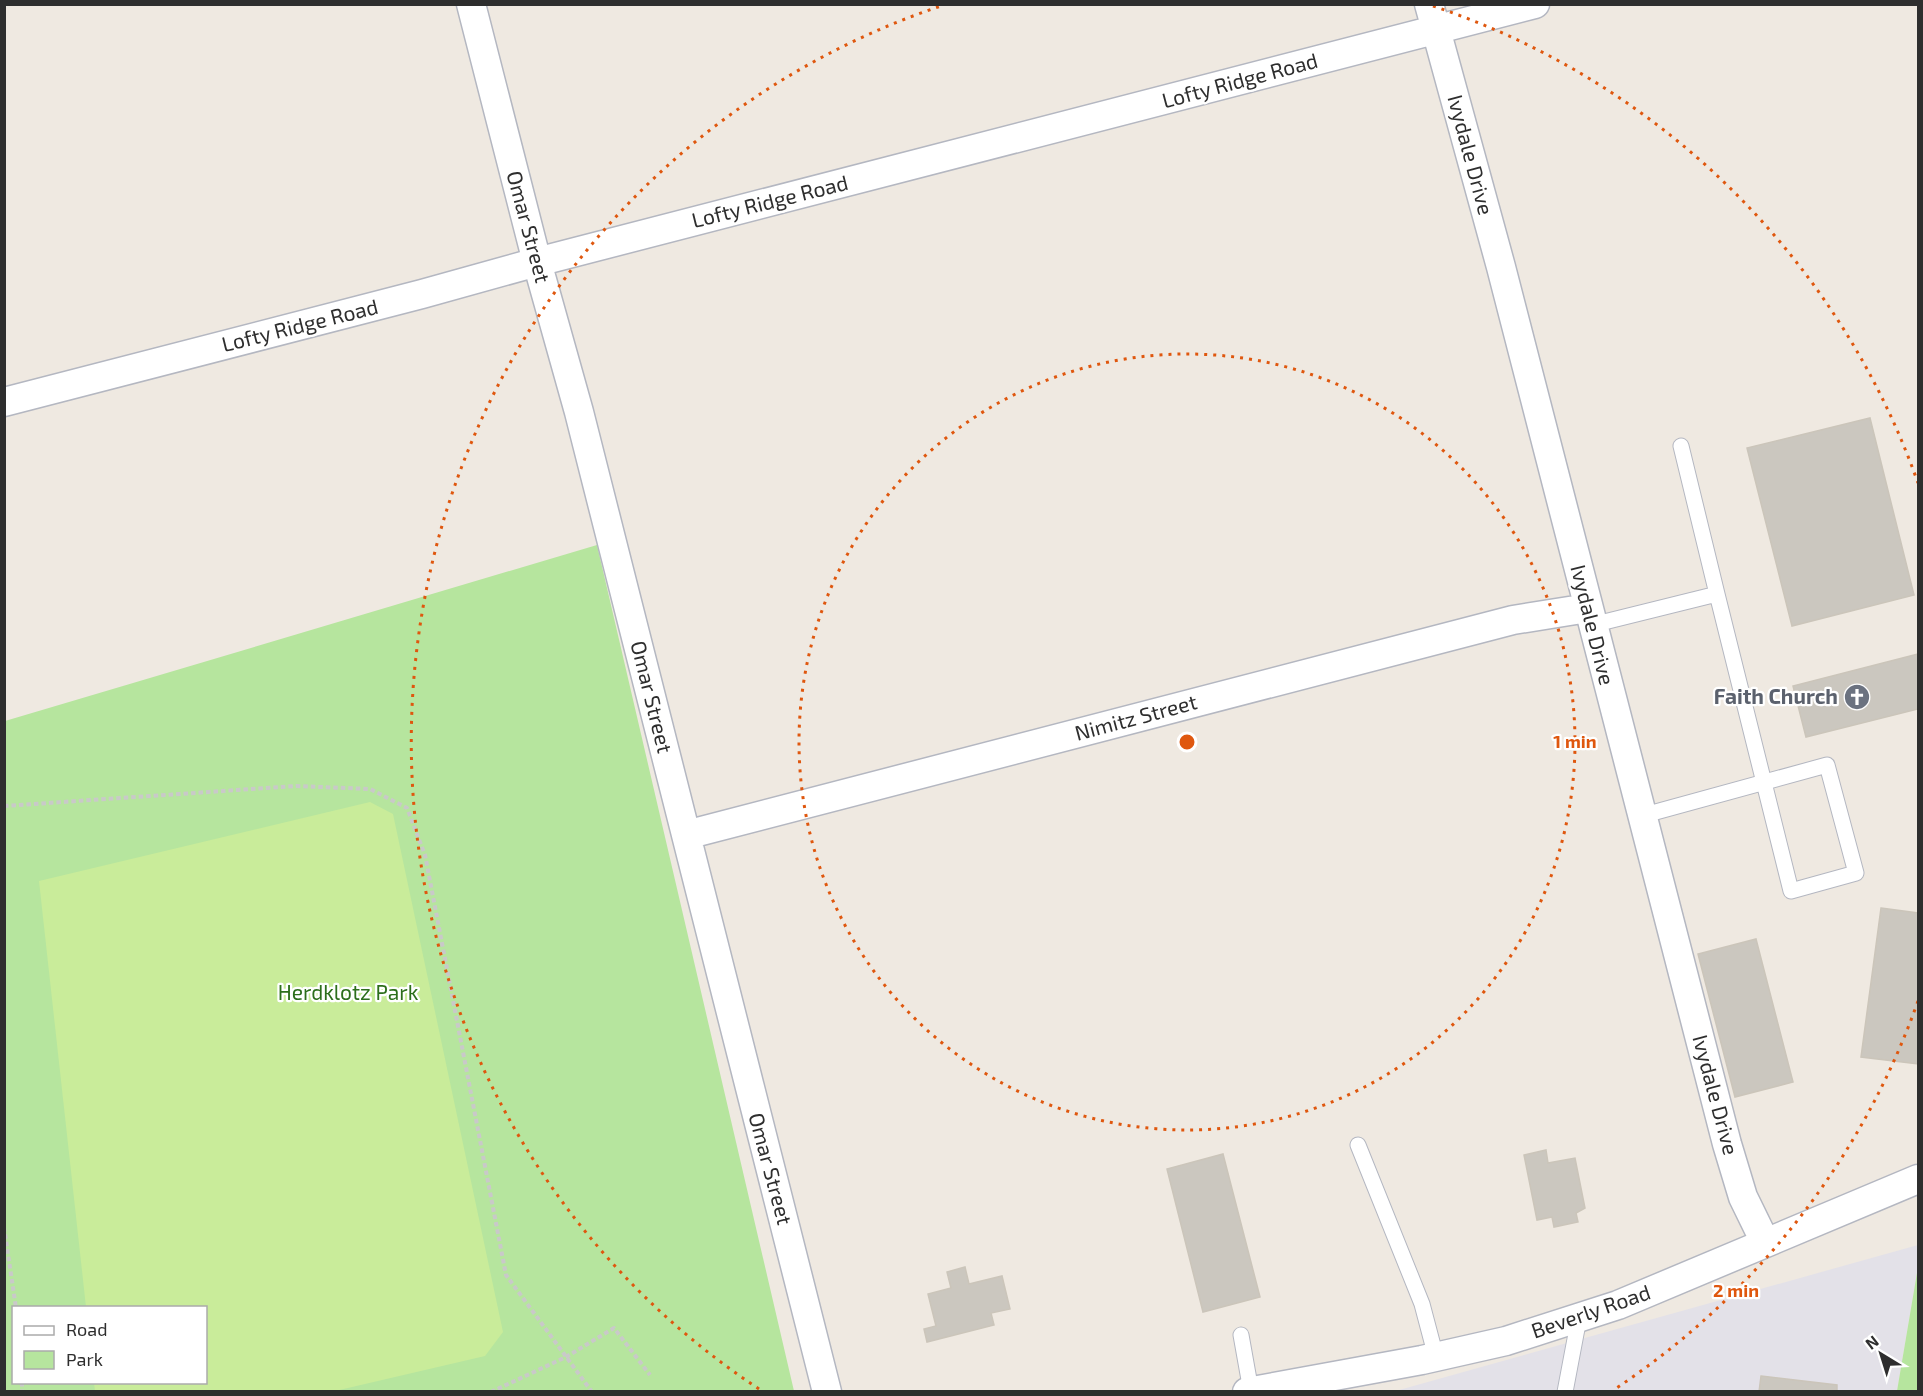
<svg xmlns="http://www.w3.org/2000/svg" width="1923" height="1396" font-family="'Exo 2',sans-serif">
  <rect width="100%" height="100%" fill="#efe9e1"/>
  <path fill="#e3e1e8" d="M 1918,1245 L 1918,1267 L 1897,1391 L 1392,1392 Z"/>
  <path fill="#b6e59e" fill-rule="evenodd" d="M 597,545 L 794,1391 L 5,1392 L 5,721 ZM 14,1308 L 206,1308 L 206,1382 L 14,1382 Z
    M 1918,1267 L 1918,1391 L 1897,1391 Z"/>
  <path fill="#c9ec9a" d="M 370,802 L 393,814 L 503,1332 L 485,1356 L 335,1391 L 95,1391 L 94,1383 L 206,1382 L 206,1308 L 86,1307 L 39,881 Z"/>
  <path fill="#cbc7bf" stroke="#cbc5ba" stroke-width="1.5" d="M 1870,418 L 1914,595 L 1792,626 L 1747,448 Z
    M 1918,654 L 1918,709 L 1806,737 L 1793,686 Z
    M 1881,908 L 1918,913 L 1918,1064 L 1861,1057 Z
    M 1756,939 L 1793,1082 L 1735,1097 L 1698,954 Z
    M 1546,1150 L 1548,1163 L 1575,1158 L 1585,1208 L 1576,1213 L 1578,1222 L 1554,1227 L 1552,1217 L 1537,1220 L 1524,1155 Z
    M 1223,1154 L 1260,1297 L 1203,1312 L 1167,1169 Z
    M 965,1267 L 969,1284 L 1002,1276 L 1010,1309 L 991,1313 L 994,1325 L 927,1342 L 924,1329 L 936,1326 L 928,1294 L 951,1288 L 947,1272 Z
    M 1761,1376 L 1837,1385 L 1837,1392 L 1759,1392 Z"/>
  <g fill="none" stroke-linecap="round" stroke-linejoin="round">
    <g stroke="#b4b7c1" stroke-width="17">
      <path id="lane" d="M 1592,625 L 1717,594 L 1681,446
        M 1641,816 L 1827,765 L 1856,873 L 1791,891 L 1717,594
        M 1358,1145 L 1422,1304 L 1436,1357
        M 1241,1335 L 1251,1391
        M 1565,1392 L 1579,1318"/>
    </g>
    <g stroke="#b4b7c1" stroke-width="31">
      <path id="street" d="M 471,4 L 537,262 L 579,412 L 827,1392
        M 1429,4 L 1501,267 L 1727,1144 L 1743,1197 L 1765,1242
        M 4,402 L 422,294 L 537,262 L 1535,4
        M 686,835 L 1513,620 L 1588,608
        M 1247,1392 L 1422,1360 L 1506,1341 L 1618,1305 L 1918,1179"/>
    </g>
    <path stroke="#c9c9c9" stroke-width="4" stroke-dasharray="4.5 3" stroke-linecap="butt" d="M 4,806 L 296,786 L 370,789 L 407,808 L 425,855 L 506,1275 L 592,1392
      M 4,1227 L 16,1308
      M 22,1382 L 22,1392
      M 491,1392 L 566,1357 L 614,1328 L 650,1375"/>
    <use href="#lane" stroke="#fff" stroke-width="15"/>
    <use href="#street" stroke="#fff" stroke-width="28"/>
  </g>
  <g fill="none" stroke="#df570e" stroke-width="3" stroke-dasharray="3 6">
    <circle cx="1187" cy="742" r="388"/>
    <path d="M1918 1001A776 776 0 0 1 1615 1389M759 1389A776 776 0 0 1 941 6M1433 6A776 776 0 0 1 1918 483"/>
  </g>
  <defs>
    <g id="church-disc" transform="scale(1.35)"><circle r="9.5" fill="#6b7280" stroke="#fff"/><path d="M-1.2-6h2.4v3.5h3.3v2.4h-3.3V6h-2.4V-.1h-3.3v-2.4h3.3Z" fill="#fff"/></g>
  </defs>
  <g fill-rule="evenodd">
    <use href="#church-disc" x="1857" y="697"/>
  </g>
  <g text-anchor="middle" stroke-width="4.5" stroke-linejoin="round" paint-order="stroke">
    <g font-size="21" fill="#2e2e2e" stroke="#fff">
      <text transform="translate(1240 81) rotate(-15)" y="7">Lofty Ridge Road</text>
      <text transform="translate(1470 155) rotate(75)" y="7">Ivydale Drive</text>
      <text transform="translate(770 202) rotate(-14)" y="7">Lofty Ridge Road</text>
      <text transform="translate(528 227) rotate(75)" y="7">Omar Street</text>
      <text transform="translate(300 326) rotate(-14)" y="7">Lofty Ridge Road</text>
      <text transform="translate(1592 625) rotate(76)" y="7">Ivydale Drive</text>
      <text transform="translate(651 697) rotate(76)" y="7">Omar Street</text>
      <text transform="translate(1136 718) rotate(-15)" y="7">Nimitz Street</text>
      <text transform="translate(1715 1095) rotate(75)" y="7">Ivydale Drive</text>
      <text transform="translate(770 1169) rotate(75)" y="7">Omar Street</text>
      <text transform="translate(1591 1312) rotate(-19)" y="7">Beverly Road</text>
    </g>
    <g font-size="21" font-weight="bold" fill="#5b616d" stroke="#fff" text-anchor="end">
      <text x="1838" y="704">Faith Church</text>
    </g>
    <g font-size="21" fill="#2c6e1b" stroke="#fff">
      <text x="348" y="1000">Herdklotz Park</text>
    </g>
  </g>
  <circle cx="1187" cy="742" r="9" fill="#df570e" stroke="#fff" stroke-width="3"/>
  <g font-size="18" text-anchor="middle" font-weight="bold" fill="#df570e" stroke="#fff" stroke-width="4.5" stroke-linejoin="round" paint-order="stroke">
    <text x="1575" y="748">1 min</text>
    <text x="1736" y="1297">2 min</text>
  </g>
  <rect width="1923" height="1396" fill="none" stroke="#2e2e2e" stroke-width="12"/>
  <rect x="12" y="1306" width="195" height="78" fill="#ffffff" stroke="#ababab" stroke-width="1.5"/>
  <rect x="24" y="1326" width="30" height="9" fill="#ffffff" stroke="#ababab" stroke-width="1.5"/>
  <text x="66" y="1336" font-size="18" fill="#2e2e2e">Road</text>
  <rect x="24" y="1351" width="30" height="18" fill="#b6e59e" stroke="#ababab" stroke-width="1.5"/>
  <text x="66" y="1366" font-size="18" fill="#2e2e2e">Park</text>
  <g transform="translate(1881 1354) rotate(322)" stroke="#ffffff" stroke-width="4.5" paint-order="stroke">
  <path d="M0-4.5L10 22L0 15L-10 22Z" fill="#2e2e2e"/>
  <text y="-9" font-size="16" font-weight="bold" text-anchor="middle" fill="#2e2e2e">N</text>
  </g>
</svg>
